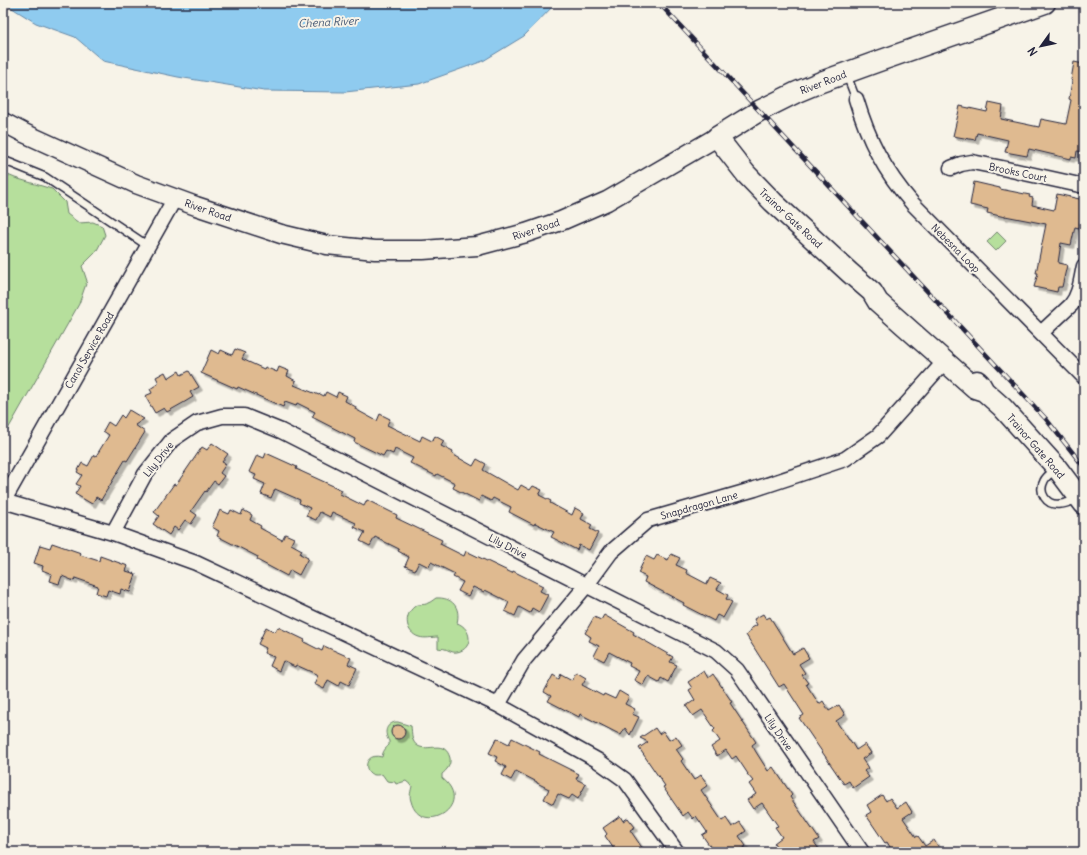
<svg xmlns="http://www.w3.org/2000/svg" width="1087" height="855" font-family="Delius,sans-serif">
  <defs>
    <filter id="shadow"><feDropShadow dx="3.5" dy="3.5" stdDeviation="0" flood-color="#0004"/></filter>
  </defs>
  <rect width="100%" height="100%" fill="#f7f3e8"/>
  <filter id="ink" filterUnits="userSpaceOnUse"><feTurbulence type="fractalNoise" baseFrequency=".025" numOctaves="2"/><feDisplacementMap in="SourceGraphic" scale="8" xChannelSelector="R" yChannelSelector="G"/><feConvolveMatrix kernelMatrix="1 2 1 2 8 2 1 2 1" color-interpolation-filters="sRGB"/></filter>
  <g filter="url(#ink)">
    <path fill="#b6df9c" stroke="#6c806c" d="M 3,173 L 15,178 L 52,189 L 65,202 L 67,214 L 79,223 L 93,222 L 102,226 L 105,235 L 96,252 L 82,266 L 87,281 L 79,304 L 3,438 Z
      M 997,232 L 1006,241 L 996,251 L 987,242 Z
      M 436,598 C 452,597 461,607 457,623 C 472,628 474,649 457,652 C 452,653 449,650 445,649 C 443,648 440,649 438,648 L 438,637 C 432,637 425,639 419,637 C 406,633 403,616 414,607 C 419,603 424,606 428,603 C 431,602 433,600 436,598 Z
      M 395,722 L 398,722 L 411,726 C 412,733 411,742 418,746 C 428,752 445,739 450,758 C 451,765 447,770 442,774 L 442,778 C 477,806 420,838 411,801 C 409,796 411,791 412,786 L 406,781 L 396,784 L 395,782 L 387,781 L 382,774 C 362,781 361,751 382,757 C 383,751 385,749 389,745 L 389,741 C 384,733 385,725 395,722 Z"/>
    <path fill="#8fcbef" stroke="#6387a7" d="M 4,3 L 556,3 L 524,36 L 483,61 L 419,84 L 345,92 L 264,91 L 178,77 L 103,61 L 75,37 L 36,23 Z"/>
    <path fill="#dfba90" stroke="#22223b" filter="url(#shadow)" d="M 1074,62 L 1084,64 L 1084,152 L 1077,151 L 1076,158 L 1071,157 L 1071,159 L 1029,149 L 1027,156 L 1005,152 L 1008,140 L 977,133 L 975,140 L 953,136 L 960,106 L 987,112 L 989,103 L 1003,106 L 1001,119 L 1039,127 L 1041,119 L 1066,124 L 1071,100 L 1069,99 L 1072,81 L 1071,80 Z
      M 974,182 L 1000,188 L 1000,189 L 1030,195 L 1029,197 L 1033,198 L 1032,205 L 1054,210 L 1057,194 L 1084,200 L 1079,228 L 1075,227 L 1071,245 L 1061,243 L 1058,263 L 1067,265 L 1062,287 L 1058,287 L 1057,292 L 1034,287 L 1038,273 L 1036,273 L 1046,224 L 1005,216 L 1005,217 L 987,213 L 988,209 L 970,205 Z
      M 235,349 L 245,353 L 242,359 L 264,369 L 265,367 L 277,372 L 279,367 L 289,371 L 287,376 L 296,381 L 294,385 L 319,395 L 320,394 L 324,396 L 326,392 L 336,397 L 338,392 L 347,396 L 345,401 L 356,407 L 355,409 L 377,421 L 380,414 L 390,419 L 387,425 L 420,441 L 422,436 L 432,441 L 435,436 L 444,441 L 441,446 L 453,452 L 452,454 L 473,466 L 477,459 L 486,464 L 483,470 L 518,490 L 521,485 L 530,490 L 533,486 L 542,490 L 539,495 L 551,501 L 550,503 L 572,515 L 575,508 L 584,513 L 581,519 L 592,525 L 590,529 L 598,533 L 589,550 L 579,545 L 577,550 L 551,537 L 554,532 L 535,523 L 534,525 L 509,512 L 511,507 L 493,498 L 491,501 L 481,496 L 479,501 L 453,488 L 455,483 L 437,474 L 436,476 L 410,463 L 413,458 L 395,449 L 393,454 L 386,451 L 383,456 L 354,442 L 355,439 L 312,417 L 315,412 L 297,403 L 296,406 L 285,402 L 283,407 L 238,387 L 237,389 L 201,373 L 211,350 L 219,354 L 221,350 L 232,355 Z
      M 179,371 L 181,375 L 189,371 L 199,387 L 190,392 L 193,397 L 183,403 L 167,412 L 164,408 L 155,413 L 145,396 L 152,393 L 150,389 L 159,383 L 156,377 L 165,372 L 168,378 Z
      M 129,410 L 144,419 L 135,425 L 145,432 L 127,461 L 125,460 L 101,500 L 96,497 L 92,504 L 75,494 L 80,486 L 76,484 L 82,475 L 77,472 L 82,463 L 88,466 L 94,455 L 96,456 L 109,435 L 103,431 L 108,422 L 114,426 L 121,415 L 124,418 Z
      M 212,443 L 228,454 L 222,462 L 226,464 L 220,473 L 224,476 L 218,484 L 214,481 L 206,492 L 205,491 L 191,511 L 197,515 L 191,524 L 185,520 L 178,530 L 174,527 L 169,535 L 153,524 L 159,516 L 154,512 L 174,484 L 176,485 L 202,447 L 207,450 Z
      M 266,453 L 297,467 L 296,469 L 342,490 L 340,494 L 364,506 L 367,500 L 397,515 L 396,518 L 442,540 L 440,544 L 464,556 L 466,551 L 512,573 L 513,571 L 543,586 L 540,591 L 548,595 L 539,612 L 532,608 L 530,613 L 519,607 L 515,616 L 505,611 L 509,602 L 485,590 L 484,592 L 473,587 L 468,596 L 458,591 L 463,582 L 453,577 L 455,574 L 431,562 L 429,567 L 419,562 L 415,570 L 405,566 L 409,557 L 398,551 L 399,549 L 375,537 L 370,546 L 360,541 L 365,532 L 354,527 L 356,523 L 332,512 L 330,517 L 320,512 L 316,520 L 306,516 L 310,508 L 299,503 L 300,500 L 275,489 L 271,498 L 261,494 L 265,484 L 254,479 L 256,475 L 249,472 L 257,455 L 264,458 Z
      M 220,510 L 229,514 L 231,510 L 241,515 L 243,510 L 252,515 L 250,520 L 261,526 L 260,528 L 282,540 L 285,534 L 294,538 L 291,544 L 302,550 L 300,554 L 308,558 L 299,575 L 290,570 L 287,576 L 257,560 L 258,557 L 217,536 L 219,531 L 212,527 Z
      M 52,543 L 81,553 L 80,555 L 99,561 L 100,556 L 128,566 L 126,571 L 136,574 L 130,592 L 121,589 L 120,594 L 108,590 L 106,596 L 96,593 L 98,586 L 75,578 L 74,581 L 62,576 L 59,584 L 50,581 L 52,574 L 42,570 L 43,566 L 34,563 L 40,545 L 50,548 Z
      M 671,554 L 680,558 L 676,565 L 687,570 L 686,573 L 707,584 L 710,578 L 721,583 L 717,589 L 728,595 L 726,599 L 732,602 L 723,618 L 717,615 L 714,621 L 683,605 L 684,603 L 644,582 L 646,577 L 638,573 L 646,556 L 654,560 L 657,555 L 668,560 Z
      M 763,614 L 766,619 L 770,617 L 793,654 L 803,648 L 809,658 L 799,664 L 805,673 L 802,675 L 808,683 L 806,684 L 819,704 L 823,701 L 829,711 L 839,705 L 845,715 L 836,721 L 849,740 L 850,740 L 856,750 L 865,744 L 871,753 L 862,759 L 868,768 L 864,771 L 869,777 L 853,788 L 849,781 L 844,784 L 799,718 L 804,715 L 784,684 L 779,687 L 746,635 L 751,631 L 750,629 L 757,625 L 754,619 Z
      M 604,615 L 634,632 L 633,634 L 673,657 L 670,662 L 677,665 L 668,682 L 661,678 L 659,682 L 648,676 L 643,685 L 634,680 L 639,671 L 629,666 L 630,663 L 609,652 L 604,661 L 594,656 L 599,646 L 589,641 L 591,637 L 585,633 L 594,617 L 601,620 Z
      M 266,627 L 275,632 L 278,627 L 305,640 L 304,642 L 322,651 L 324,646 L 351,658 L 348,664 L 357,668 L 349,685 L 341,681 L 339,686 L 328,680 L 324,689 L 314,684 L 318,675 L 296,665 L 295,667 L 283,661 L 279,671 L 270,666 L 274,657 L 264,653 L 266,648 L 258,644 Z
      M 704,671 L 708,678 L 713,674 L 732,702 L 730,703 L 756,742 L 752,745 L 756,752 L 768,771 L 773,767 L 792,795 L 790,797 L 819,839 L 814,842 L 821,852 L 793,852 L 789,846 L 780,852 L 774,843 L 782,837 L 775,827 L 778,826 L 762,803 L 753,809 L 747,800 L 756,794 L 749,784 L 753,781 L 747,774 L 748,774 L 736,756 L 732,759 L 726,750 L 717,756 L 711,747 L 720,741 L 713,731 L 715,729 L 702,710 L 693,716 L 686,706 L 695,700 L 689,690 L 692,688 L 688,682 Z
      M 576,672 L 586,678 L 582,685 L 603,696 L 604,694 L 615,699 L 619,691 L 629,697 L 625,704 L 635,709 L 632,714 L 639,717 L 630,735 L 625,728 L 621,735 L 580,714 L 579,717 L 548,701 L 551,696 L 544,692 L 553,675 L 559,679 L 561,674 L 572,680 Z
      M391 732a7 7 0 1 1 14 0a7 7 0 1 1-14 0Z
      M 655,728 L 659,734 L 663,731 L 669,740 L 676,736 L 682,745 L 676,749 L 683,759 L 681,761 L 694,780 L 701,775 L 708,785 L 701,790 L 722,821 L 726,818 L 732,827 L 740,822 L 746,831 L 739,836 L 746,846 L 737,852 L 714,852 L 702,835 L 707,832 L 696,816 L 693,819 L 688,812 L 683,816 L 663,787 L 665,786 L 639,748 L 648,742 L 640,738 Z
      M 497,738 L 509,744 L 512,738 L 540,752 L 539,754 L 579,774 L 576,779 L 586,784 L 578,799 L 572,795 L 569,799 L 558,794 L 553,804 L 544,799 L 549,789 L 537,783 L 537,782 L 516,771 L 511,780 L 502,775 L 506,767 L 495,761 L 497,757 L 489,753 Z
      M 882,795 L 886,801 L 890,798 L 897,808 L 906,802 L 912,812 L 903,818 L 916,837 L 918,836 L 925,846 L 934,840 L 942,852 L 893,852 L 887,842 L 885,843 L 866,815 L 871,812 L 867,805 Z
      M 620,816 L 623,821 L 628,818 L 635,827 L 630,830 L 645,852 L 616,852 L 605,836 L 607,834 L 603,828 Z"/>
    <g fill="none" stroke-linecap="round" stroke-linejoin="round">
      <g stroke="#22223b" stroke-width="10">
        <path id="service" d="M 846,73 L 856,99
          M 3,160 L 45,177 L 148,246
          M 1056,469 C 1052,473 1046,476 1044,481 C 1038,492 1046,506 1060,504 C 1066,504 1072,501 1078,499"/>
      </g>
      <g stroke="#22223b" stroke-width="17">
        <path id="minor" d="M 856,99 C 868,139 884,171 912,203 L 1084,377
          M 951,168 L 961,164 L 972,162 L 1002,168 L 1084,186
          M 1041,333 L 1071,305 C 1080,294 1081,279 1084,266
          M 3,501 L 113,533 L 196,563 L 498,705 L 597,760 L 625,780 L 677,852
          M 3,502 L 175,198
          M 113,533 L 145,474 L 172,440 L 197,423 L 222,416 L 244,416 L 281,431 L 716,651 L 737,670 L 862,852
          M 498,705 L 524,660 L 586,586 L 611,552 L 648,520 L 755,489 L 845,459 L 878,436 L 945,361"/>
      </g>
      <g stroke="#22223b" stroke-width="21">
        <path id="tertiary" d="M 3,122 L 24,133 L 136,184 L 196,206 L 281,234 L 327,245 L 375,250 L 423,250 L 477,246 L 526,233 L 561,221 L 607,201 L 717,137"/>
      </g>
      <g stroke="#22223b" stroke-width="23">
        <path id="secondary" d="M 977,381 L 980,384 L 984,391 L 1002,407 L 1057,468 L 1084,504
          M 984,391 L 975,388 L 878,302 L 872,292 L 850,273 L 773,202 L 746,174 L 717,137 L 759,111 L 797,92 L 821,82 L 879,61 L 1045,3"/>
      </g>
      <use href="#service" stroke="#f7f3e8" stroke-width="7"/>
      <use href="#minor" stroke="#f7f3e8" stroke-width="14"/>
      <use href="#tertiary" stroke="#f7f3e8" stroke-width="18"/>
      <use href="#secondary" stroke="#f7f3e8" stroke-width="20"/>
      <g stroke="#22223b" stroke-width="4.5">
        <path id="rail" d="M 659,3 L 1046,419 L 1084,467"/>
      </g>
      <use href="#rail" stroke="#f7f3e8" stroke-width="3" stroke-dasharray="9" stroke-linecap="butt"/>
    </g>
  </g>
  <g text-anchor="middle" stroke-width="4" stroke-linejoin="round" paint-order="stroke">
    <g font-size="10" fill="#22223b" stroke="#f7f3e8">
      <text transform="translate(823 82) rotate(-21)" y="4">River Road</text>
      <text transform="translate(1018 172) rotate(12)" y="4">Brooks Court</text>
      <text transform="translate(208 210) rotate(19)" y="4">River Road</text>
      <text transform="translate(791 218) rotate(43)" y="4">Trainor Gate Road</text>
      <text transform="translate(536 229) rotate(-18)" y="4">River Road</text>
      <text transform="translate(956 248) rotate(45)" y="4">Nebesna Loop</text>
      <text transform="translate(89 350) rotate(-60)" y="4">Canol Service Road</text>
      <text transform="translate(1036 446) rotate(49)" y="4">Trainor Gate Road</text>
      <text transform="translate(158 459) rotate(-52)" y="4">Lily Drive</text>
      <text transform="translate(699 505) rotate(-16)" y="4">Snapdragon Lane</text>
      <text transform="translate(508 546) rotate(27)" y="4">Lily Drive</text>
      <text transform="translate(779 732) rotate(56)" y="4">Lily Drive</text>
    </g>
    <g font-size="11" font-style="italic" fill="#435571" stroke="#f7f3e8">
      <text transform="translate(328 22) rotate(-3)" y="4">Chena River</text>
    </g>
  </g>
  <rect width="1087" height="855" fill="none" stroke="#f7f3e8" stroke-width="16"/>
  <rect x="8" y="8" width="1071" height="839" fill="none" stroke="#22223b" stroke-width="1.5" filter="url(#ink)"/>
  <g transform="translate(1041 46) rotate(237)" stroke="#f7f3e8" stroke-width="3" paint-order="stroke">
  <path d="M0-3L7 15L0 10L-7 15Z" fill="#22223b"/>
  <text y="-6" font-size="11" font-weight="bold" text-anchor="middle" fill="#22223b">N</text>
  </g>
</svg>
